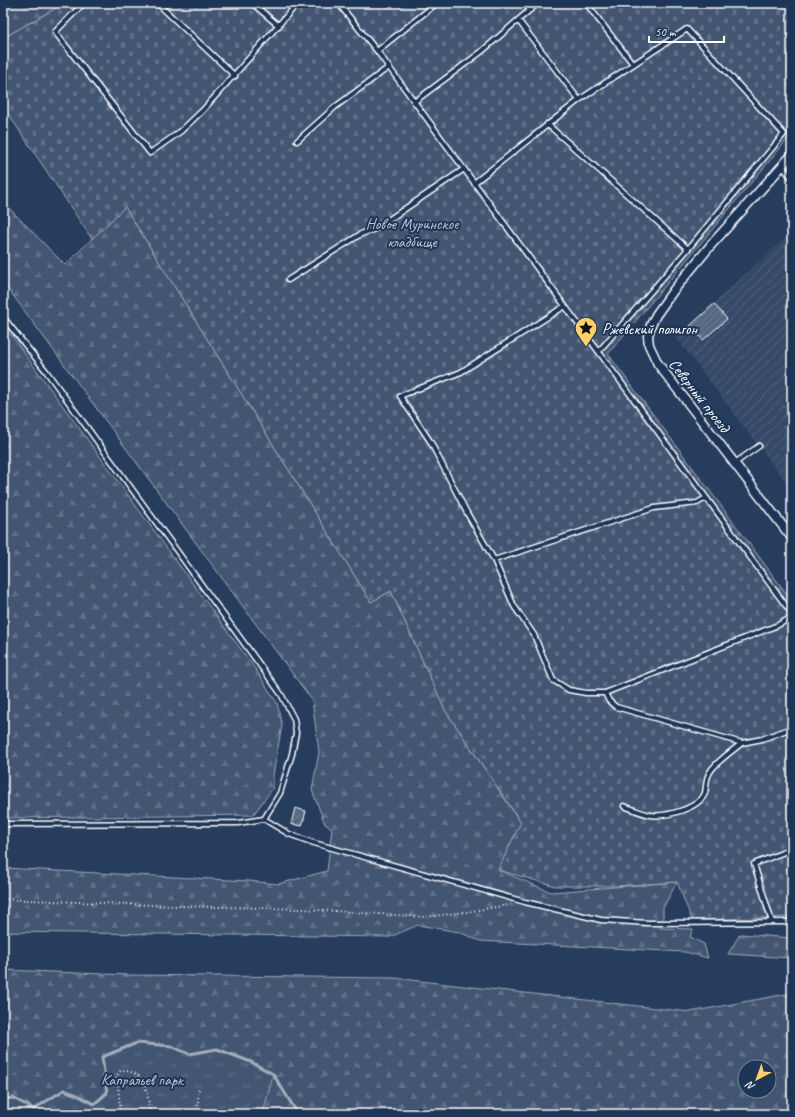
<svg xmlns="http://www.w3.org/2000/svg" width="795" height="1117" font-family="Caveat,sans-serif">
  <defs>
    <pattern id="industrial-furrows" width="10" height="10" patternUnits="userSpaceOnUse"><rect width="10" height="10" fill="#344a68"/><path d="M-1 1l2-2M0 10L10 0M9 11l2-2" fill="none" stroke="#52657f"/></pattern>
    <pattern id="forest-firs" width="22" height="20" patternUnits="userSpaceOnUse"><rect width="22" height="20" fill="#425672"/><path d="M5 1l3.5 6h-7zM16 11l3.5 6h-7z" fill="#5e6f87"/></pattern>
    <pattern id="cemetery-stones" width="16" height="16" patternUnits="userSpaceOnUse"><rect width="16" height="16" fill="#425672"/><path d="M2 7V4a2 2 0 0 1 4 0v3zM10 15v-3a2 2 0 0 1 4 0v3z" fill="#5e6f87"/></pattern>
    <pattern id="park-tufts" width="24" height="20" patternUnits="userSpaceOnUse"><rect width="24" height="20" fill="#425672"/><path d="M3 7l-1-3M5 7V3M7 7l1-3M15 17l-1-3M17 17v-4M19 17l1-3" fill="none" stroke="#5e6f87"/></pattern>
    <pattern id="building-hatch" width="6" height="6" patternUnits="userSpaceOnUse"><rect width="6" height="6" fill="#556781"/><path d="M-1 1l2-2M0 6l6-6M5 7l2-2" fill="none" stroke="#6e7e94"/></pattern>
  </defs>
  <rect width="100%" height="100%" fill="#263d5e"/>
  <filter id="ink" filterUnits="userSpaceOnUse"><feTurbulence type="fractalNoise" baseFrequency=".025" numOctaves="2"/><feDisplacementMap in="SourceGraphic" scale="8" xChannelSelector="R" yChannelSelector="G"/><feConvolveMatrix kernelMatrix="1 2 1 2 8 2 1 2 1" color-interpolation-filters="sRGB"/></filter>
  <g filter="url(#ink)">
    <path fill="url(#industrial-furrows)" d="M 792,232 L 792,490 L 676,337 Z"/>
    <path fill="url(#forest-firs)" stroke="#a0aab8" fill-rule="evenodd" d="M 3,3 L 65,3 L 3,38 Z
      M 3,202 L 65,265 L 125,207 L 371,602 L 391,591 L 445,710 L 521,823 L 498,870 L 551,892 L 677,882 L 663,908 L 663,923 L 660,928 L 693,929 L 690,937 L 704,944 L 708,958 L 685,952 L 480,941 L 459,932 L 418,925 L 390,937 L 3,932 L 3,868 L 249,881 L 278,884 L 327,871 L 332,828 L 325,824 L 312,790 L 319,752 L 312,700 L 9,290 L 3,288 Z
      M 3,324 L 256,670 L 277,703 L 282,725 L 273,775 L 273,788 L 253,815 L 3,818 Z
      M 740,934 L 792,938 L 792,958 L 728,954 Z
      M 3,970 L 129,975 L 394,978 L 690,1012 L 792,993 L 792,1114 L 3,1114 ZM 745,1067 L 769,1067 L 769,1091 L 745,1091 Z"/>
    <path fill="url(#cemetery-stones)" stroke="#a0aab8" d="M 65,3 L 792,3 L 792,134 L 608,354 L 792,601 L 792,917 L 692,920 L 677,882 L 616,886 L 555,886 L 498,870 L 521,822 L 445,710 L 391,591 L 371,602 L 125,207 L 92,239 L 3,106 L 3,38 Z"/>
    <path fill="url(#park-tufts)" stroke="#a0aab8" d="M 137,1043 L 171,1046 L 189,1054 L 217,1049 L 251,1062 L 273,1074 L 263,1114 L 3,1114 L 3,1099 L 13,1098 L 34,1109 L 64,1090 L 77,1095 L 94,1104 L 107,1093 L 102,1057 Z"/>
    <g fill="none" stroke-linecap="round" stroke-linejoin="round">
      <path stroke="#a4aebb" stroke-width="3" d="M 3,1099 L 13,1098 L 34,1109 L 64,1090 L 77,1095 L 94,1104 L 107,1093 L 102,1057 L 137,1043 L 171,1046 L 189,1054 L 217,1049 L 251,1062 L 273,1074 L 298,1114"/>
    </g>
    <path fill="url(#building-hatch)" stroke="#fff" d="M 714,304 L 727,319 L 703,340 L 690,326 Z
      M 295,808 L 306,811 L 302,826 L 291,824 Z"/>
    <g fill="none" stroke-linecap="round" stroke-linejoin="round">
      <g stroke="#fff" stroke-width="7">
        <path id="service" d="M 84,3 L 55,32 L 150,153 L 181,131 L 203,110 L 298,3
          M 157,3 L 235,76
          M 252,3 L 279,26
          M 338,3 L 377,51 L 792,614
          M 524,3 L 530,10
          M 586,3 L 633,64
          M 518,20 L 579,100
          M 377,51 L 437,3
          M 414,102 L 481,52 L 538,3
          M 547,124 L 688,249
          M 297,141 L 335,107 L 389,67
          M 782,166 L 792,178
          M 474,183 L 579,100 L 687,29 L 784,134 L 688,249 L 599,351
          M 288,280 L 361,234 L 375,229 L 464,169
          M 565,306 L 461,372 L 400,396 L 430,441 L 467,513 L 494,560 L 514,606 L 534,635 L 553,680 L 569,690 L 586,693 L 605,693 L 778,625 L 792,617
          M 3,317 L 46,371 L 281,694 L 294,719 L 296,733 L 292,754 L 280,793 L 264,819 L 238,823 L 3,824
          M 735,463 L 759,446
          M 494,560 L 654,508 L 697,503 L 706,498
          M 605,693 L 609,701 L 616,707 L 742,743 L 762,739 L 792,728
          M 624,806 C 632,809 641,813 650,815 C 665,817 699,809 705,793 C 707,784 705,778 712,769 C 720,759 732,751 742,743
          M 264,819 L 289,834 L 314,843 L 525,902 L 601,920 L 648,923 L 792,922
          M 772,922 L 754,864 L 792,849"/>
      </g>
      <g stroke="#fff" stroke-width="11">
        <path id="minor" d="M 792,155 L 711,245 L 673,291 L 656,315 L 651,325 L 648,336 L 649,345 L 658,364 L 792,538"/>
      </g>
      <path stroke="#fff" stroke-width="2" stroke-dasharray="1 3" stroke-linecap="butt" d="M 3,899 L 177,906 L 304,909 L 425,917 L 466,912 L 508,905
        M 121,1114 L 118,1087 L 116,1077 L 121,1070 C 140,1072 145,1080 148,1098 C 149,1104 150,1109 150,1114
        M 197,1114 L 199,1088"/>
      <use href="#service" stroke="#1d3557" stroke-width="4"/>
      <use href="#minor" stroke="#1d3557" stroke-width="8"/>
    </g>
  </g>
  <defs>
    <g id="sight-pin" transform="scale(1.15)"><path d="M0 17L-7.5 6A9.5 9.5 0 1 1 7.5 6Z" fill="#ffd166" stroke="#1d3557"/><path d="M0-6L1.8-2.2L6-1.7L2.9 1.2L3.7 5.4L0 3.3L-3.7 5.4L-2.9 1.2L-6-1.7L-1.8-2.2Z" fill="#111"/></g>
  </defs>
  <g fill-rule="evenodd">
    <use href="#sight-pin" x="586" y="328"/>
  </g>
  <g text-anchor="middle" stroke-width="4" stroke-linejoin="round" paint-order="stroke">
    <g font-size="16" fill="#bdc4ce" stroke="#1d3557">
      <text x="412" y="229">Новое Муринское<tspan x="412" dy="18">кладбище</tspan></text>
      <text x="142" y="1085">Капральев парк</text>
    </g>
    <g font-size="16" fill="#fff" stroke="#1d3557" text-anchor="start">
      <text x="602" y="334">Ржевский полигон</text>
    </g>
    <g font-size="16" fill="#fff" stroke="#1d3557">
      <text transform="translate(700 395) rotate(52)" y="6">Северный проезд</text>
    </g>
  </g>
  <rect width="795" height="1117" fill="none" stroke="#1d3557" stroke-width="16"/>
  <rect x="8" y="8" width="779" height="1101" fill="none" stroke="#fff" stroke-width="1.5" filter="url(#ink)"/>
  <g transform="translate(757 1079) rotate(221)"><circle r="19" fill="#1d3557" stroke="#77869a"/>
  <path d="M0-3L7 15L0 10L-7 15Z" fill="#ffd166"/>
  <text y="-6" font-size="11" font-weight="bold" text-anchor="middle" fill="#ffffff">N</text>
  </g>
  <path d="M649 36v6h75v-6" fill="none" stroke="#ffffff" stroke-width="2"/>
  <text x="655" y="36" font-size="12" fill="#ffffff" stroke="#1d3557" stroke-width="3" paint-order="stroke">50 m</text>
</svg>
